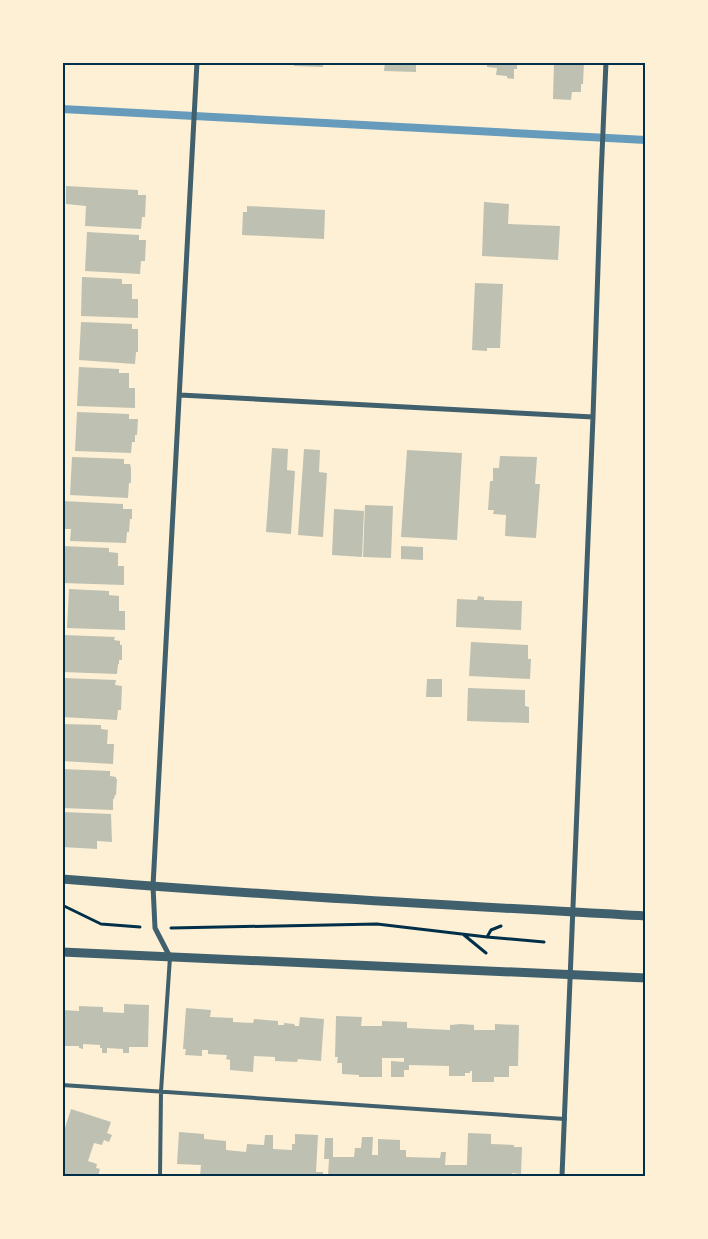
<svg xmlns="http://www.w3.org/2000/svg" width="708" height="1239" font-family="Rubik,sans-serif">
  <rect width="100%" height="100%" fill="#fdf0d5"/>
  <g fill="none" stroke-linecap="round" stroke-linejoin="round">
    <path stroke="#669bbc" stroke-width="8" d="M 62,109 L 646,140"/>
  </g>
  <path fill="#bec0b2" d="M 294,62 L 323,62 L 323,67 L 294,66 Z
    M 385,62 L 416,62 L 416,72 L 384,71 Z
    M 487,62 L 517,62 L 517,69 L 514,69 L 514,79 L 507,78 L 507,76 L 496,75 L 497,68 L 487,67 Z
    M 554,62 L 584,62 L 583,84 L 581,84 L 581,92 L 572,92 L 571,100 L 553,99 Z
    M 66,186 L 138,190 L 138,195 L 146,195 L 145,217 L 142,217 L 141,229 L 85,226 L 86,206 L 66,204 Z
    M 484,202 L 509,204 L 508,224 L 560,226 L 558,260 L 482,256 Z
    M 247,206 L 325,210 L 324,239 L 242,235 L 243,212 L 247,212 Z
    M 87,232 L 139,235 L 139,240 L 146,240 L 145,261 L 141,261 L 140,274 L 85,271 Z
    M 82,277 L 122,279 L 122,284 L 132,284 L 132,299 L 138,299 L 138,318 L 81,316 Z
    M 475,283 L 503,284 L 500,348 L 487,348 L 487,351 L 472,350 Z
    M 81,322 L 132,324 L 132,329 L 138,329 L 138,352 L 136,352 L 135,364 L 79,360 Z
    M 79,367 L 119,369 L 119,373 L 129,373 L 129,388 L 135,388 L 135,408 L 77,406 Z
    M 77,412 L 129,414 L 129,419 L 138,419 L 137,435 L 135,435 L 135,442 L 132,442 L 131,453 L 75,451 Z
    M 272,448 L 288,449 L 287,470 L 295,471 L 291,534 L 266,532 Z
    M 304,449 L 320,450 L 319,472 L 327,473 L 323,537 L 298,535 Z
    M 407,450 L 462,453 L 457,540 L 401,537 Z
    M 500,456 L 537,457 L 535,484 L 540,484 L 536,538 L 505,536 L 506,515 L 493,514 L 494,510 L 488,510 L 490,481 L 493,481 L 493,468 L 499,468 Z
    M 72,457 L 124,459 L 124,464 L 130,464 L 131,468 L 131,483 L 129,483 L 128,498 L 70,495 Z
    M 62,501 L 123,504 L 123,509 L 132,509 L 132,519 L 130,519 L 129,532 L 127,532 L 126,543 L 70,541 L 71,529 L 62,529 Z
    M 365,505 L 393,506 L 391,558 L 363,557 Z
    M 334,509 L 364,511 L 362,557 L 332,555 Z
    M 62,546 L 109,548 L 109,552 L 118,553 L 118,566 L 124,566 L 124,585 L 62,583 Z
    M 401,546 L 423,547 L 423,560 L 401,559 Z
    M 69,589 L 109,591 L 109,595 L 119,596 L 119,611 L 125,611 L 125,630 L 67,628 Z
    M 478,596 L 484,597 L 484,600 L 522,601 L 521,630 L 456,627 L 457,599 L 477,600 Z
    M 63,635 L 115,637 L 114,640 L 120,641 L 120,645 L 122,645 L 122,660 L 119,660 L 119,664 L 118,664 L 117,674 L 62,672 Z
    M 471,642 L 528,645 L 528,659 L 531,659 L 530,679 L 469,676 Z
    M 63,678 L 116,680 L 115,685 L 122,686 L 121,710 L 118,710 L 117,720 L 62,717 Z
    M 427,679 L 442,679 L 442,697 L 426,697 Z
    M 468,688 L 525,690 L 525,706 L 529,707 L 529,723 L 467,721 Z
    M 62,724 L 101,725 L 101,729 L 108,730 L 107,744 L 114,744 L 113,764 L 62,761 Z
    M 62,769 L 110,771 L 110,776 L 116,777 L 116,779 L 117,779 L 116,795 L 115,795 L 114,799 L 113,799 L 113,810 L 62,808 Z
    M 63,812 L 111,814 L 112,842 L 97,841 L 97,849 L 62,847 Z
    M 124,1004 L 149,1005 L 148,1047 L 129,1047 L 129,1053 L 123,1053 L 123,1049 L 107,1048 L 107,1053 L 102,1053 L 102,1048 L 100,1048 L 100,1045 L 83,1044 L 83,1049 L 79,1048 L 79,1046 L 62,1046 L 62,1010 L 79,1011 L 79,1006 L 103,1007 L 103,1012 L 124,1013 Z
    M 186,1008 L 211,1010 L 210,1017 L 233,1018 L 233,1022 L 253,1023 L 254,1019 L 278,1021 L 278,1025 L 284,1025 L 284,1023 L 294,1024 L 295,1026 L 299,1026 L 300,1017 L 324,1019 L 321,1061 L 298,1059 L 297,1062 L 275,1061 L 275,1057 L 254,1056 L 253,1072 L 230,1070 L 230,1060 L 226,1059 L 227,1055 L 208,1054 L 208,1050 L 202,1050 L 202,1056 L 185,1055 L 186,1049 L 183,1049 Z
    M 336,1016 L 362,1017 L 361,1026 L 382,1026 L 382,1021 L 407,1022 L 407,1028 L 450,1030 L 450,1025 L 461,1024 L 474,1025 L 474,1030 L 495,1030 L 495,1024 L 519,1025 L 518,1066 L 509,1066 L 509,1077 L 494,1077 L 494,1082 L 472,1082 L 472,1071 L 470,1071 L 470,1073 L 465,1073 L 465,1076 L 449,1076 L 449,1066 L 409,1065 L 409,1070 L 404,1070 L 404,1077 L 391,1077 L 391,1061 L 404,1062 L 404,1058 L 382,1058 L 382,1077 L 359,1077 L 359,1075 L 342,1074 L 342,1063 L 337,1063 L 338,1057 L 335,1057 Z
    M 71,1109 L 111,1122 L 107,1133 L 112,1135 L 109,1142 L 104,1140 L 102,1145 L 94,1143 L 88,1161 L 97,1164 L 96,1168 L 100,1169 L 98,1176 L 92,1174 L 91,1176 L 62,1176 L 62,1131 L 64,1131 Z
    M 179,1132 L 204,1134 L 204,1139 L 226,1141 L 226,1150 L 246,1152 L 247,1144 L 264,1145 L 265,1135 L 273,1135 L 273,1149 L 292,1150 L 292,1144 L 295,1144 L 295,1134 L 318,1135 L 316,1172 L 323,1172 L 323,1176 L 200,1176 L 201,1165 L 177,1164 Z
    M 468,1133 L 491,1134 L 491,1144 L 514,1145 L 514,1147 L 522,1147 L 521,1174 L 512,1173 L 511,1176 L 328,1176 L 329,1159 L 324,1159 L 325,1138 L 333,1138 L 333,1157 L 354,1157 L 355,1148 L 361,1148 L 362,1137 L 373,1137 L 372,1155 L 378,1155 L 378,1139 L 400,1140 L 400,1150 L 406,1150 L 406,1157 L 440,1158 L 441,1152 L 446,1152 L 445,1165 L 467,1165 Z"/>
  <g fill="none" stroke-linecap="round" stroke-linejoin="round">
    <path stroke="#003049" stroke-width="3" d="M 62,905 L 101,924 L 140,927
      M 171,928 L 377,924 L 487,937 L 544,942
      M 464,935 L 486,953
      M 487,937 L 491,930 L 501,926"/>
    <path stroke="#3f606c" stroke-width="4" d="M 62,1085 L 565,1119
      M 160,1176 L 161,1091 L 170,957"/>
    <path stroke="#3f606c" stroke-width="5" d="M 180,395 L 593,417
      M 170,957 L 155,928 L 153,886 L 197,62
      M 562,1176 L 593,417 L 601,177 L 606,62"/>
    <path stroke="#3f606c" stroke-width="9" d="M 62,879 C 257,895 451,905 646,916
      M 62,952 L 646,978"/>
  </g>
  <rect width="708" height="1239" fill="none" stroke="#fdf0d5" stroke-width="128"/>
  <rect x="64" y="64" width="580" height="1111" fill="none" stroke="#003049" stroke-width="2"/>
</svg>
